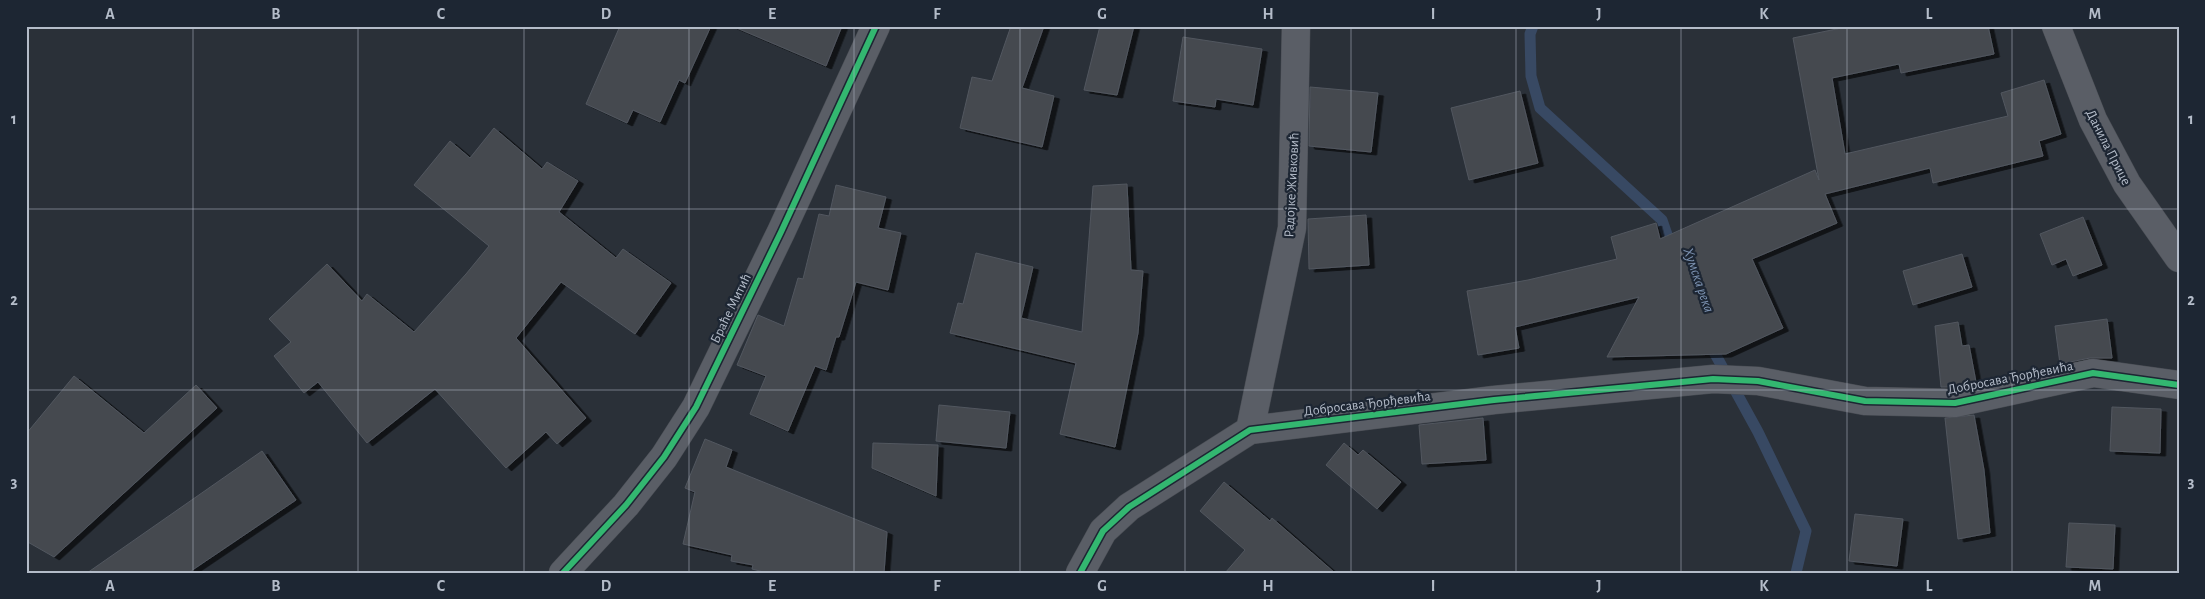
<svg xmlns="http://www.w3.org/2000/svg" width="2205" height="599" font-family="'Alegreya Sans',sans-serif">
  <defs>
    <filter id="shadow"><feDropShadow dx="5.5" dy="3" stdDeviation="0" flood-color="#0009"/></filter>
  </defs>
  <rect width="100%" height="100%" fill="#2a3038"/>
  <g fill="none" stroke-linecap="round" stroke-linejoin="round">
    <path stroke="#384963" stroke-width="11" d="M 1533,26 L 1530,34 L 1531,76 L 1540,108 L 1662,220 L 1672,249
      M 1708,341 L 1758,432 L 1806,531 L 1796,573"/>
  </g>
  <path fill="#444950" stroke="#52575f" filter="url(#shadow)" d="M 620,26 L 711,26 L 685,83 L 679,80 L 660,122 L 633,110 L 627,123 L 586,104 Z
    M 732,26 L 842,26 L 826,66 Z
    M 1011,26 L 1044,26 L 1022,88 L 1054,96 L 1042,147 L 960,128 L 972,77 L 992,81 Z
    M 1100,26 L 1134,26 L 1117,95 L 1084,90 Z
    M 1851,26 L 1988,26 L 1994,54 L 1901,73 L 1899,64 L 1832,78 L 1845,154 L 2008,116 L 2001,93 L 2044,80 L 2061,134 L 2039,141 L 2043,156 L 1933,183 L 1930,168 L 1825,194 L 1837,223 L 1752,259 L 1783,328 L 1726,354 L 1607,357 L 1639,297 L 1515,327 L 1519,348 L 1478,355 L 1467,291 L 1528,280 L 1617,259 L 1611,237 L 1656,223 L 1660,239 L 1815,170 L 1819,180 L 1793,38 Z
    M 1183,37 L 1262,49 L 1253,105 L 1216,99 L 1215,107 L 1173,101 Z
    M 1310,87 L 1378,93 L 1371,152 L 1309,146 Z
    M 1520,91 L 1538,163 L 1469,180 L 1451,108 Z
    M 494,128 L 542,169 L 547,162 L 578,181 L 559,212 L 616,258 L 623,249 L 671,283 L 635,334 L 561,282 L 516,338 L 586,418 L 557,444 L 546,432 L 506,468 L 435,389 L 367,443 L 318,382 L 304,393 L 274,356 L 291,342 L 269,319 L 327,264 L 362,301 L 367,294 L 414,332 L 466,274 L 489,246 L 414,185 L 450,141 L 470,158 Z
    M 1127,184 L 1131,270 L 1143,271 L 1138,333 L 1115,447 L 1060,434 L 1076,363 L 950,333 L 958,303 L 963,304 L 976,253 L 1033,267 L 1021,318 L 1082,332 L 1093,186 Z
    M 836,185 L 886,197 L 878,228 L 901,233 L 888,290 L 856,282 L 839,337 L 836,337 L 826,370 L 815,366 L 788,431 L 750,414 L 766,376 L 737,365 L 758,315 L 784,326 L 798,278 L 803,279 L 819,214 L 829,216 Z
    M 1366,215 L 1369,265 L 1309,269 L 1308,219 Z
    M 2083,217 L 2102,265 L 2073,276 L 2066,259 L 2052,265 L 2040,234 Z
    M 1962,254 L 1972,287 L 1913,305 L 1903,271 Z
    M 2107,319 L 2112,358 L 2090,358 L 2060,364 L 2055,326 Z
    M 1958,322 L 1962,346 L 1969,345 L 1976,382 L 1953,387 L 1941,387 L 1935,326 Z
    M 74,376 L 144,433 L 196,385 L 217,408 L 54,557 L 26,541 L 26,434 Z
    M 939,405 L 1010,412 L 1006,448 L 936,441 Z
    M 2112,407 L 2161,409 L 2160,453 L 2110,451 Z
    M 1974,415 L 1984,470 L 1990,533 L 1958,539 L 1945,418 Z
    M 1483,418 L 1486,460 L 1422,464 L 1419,425 Z
    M 705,439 L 732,450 L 726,467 L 887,532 L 884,573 L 768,573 L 752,569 L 753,565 L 731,561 L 732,555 L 683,544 L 695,492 L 685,488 Z
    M 873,443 L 938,445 L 936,496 L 872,468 Z
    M 1344,443 L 1358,455 L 1363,450 L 1401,482 L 1377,509 L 1326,465 Z
    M 262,451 L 296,500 L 188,573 L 87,573 Z
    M 1224,482 L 1270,521 L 1272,518 L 1335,573 L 1225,573 L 1245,550 L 1200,511 Z
    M 1855,514 L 1903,519 L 1897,566 L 1849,561 Z
    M 2069,523 L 2115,525 L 2113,569 L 2066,567 Z"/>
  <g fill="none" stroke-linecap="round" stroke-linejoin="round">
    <g stroke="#484c53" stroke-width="29">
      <path id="minor" d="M 1250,430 L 1292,228 L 1296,26
        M 563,573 L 626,505 L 664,457 L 696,407 L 781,232 L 876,26
        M 1080,573 L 1103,531 L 1129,507 L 1250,430 L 1494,400 L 1713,379 L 1758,381 L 1865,401 L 1955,403 L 2093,373 L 2179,385"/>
    </g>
    <g stroke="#484c53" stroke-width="29">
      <path id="tertiary" d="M 2056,26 L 2093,120 L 2127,184 L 2179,258"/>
    </g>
    <use href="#minor" stroke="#5a5e66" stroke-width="28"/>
    <use href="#tertiary" stroke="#5a5e66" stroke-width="28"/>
    <g stroke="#1d2633" stroke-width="9">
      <path id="cycleway" d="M 563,573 L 626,505 L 664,457 L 696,407 L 781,232 L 876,26
        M 1080,573 L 1103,531 L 1129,507 L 1250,430 L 1494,400 L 1713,379 L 1758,381 L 1865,401 L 1955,403 L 2093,373 L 2179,385"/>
    </g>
    <use href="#cycleway" stroke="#33b770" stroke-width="6"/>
  </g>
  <path fill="none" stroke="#b4bcc9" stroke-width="1" stroke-opacity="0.55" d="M 193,26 L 193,573M 358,26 L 358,573M 524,26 L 524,573M 689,26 L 689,573M 854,26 L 854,573M 1020,26 L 1020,573M 1185,26 L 1185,573M 1351,26 L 1351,573M 1516,26 L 1516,573M 1681,26 L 1681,573M 1847,26 L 1847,573M 2012,26 L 2012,573M 26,209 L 2179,209M 26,390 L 2179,390"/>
  <g text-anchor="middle" stroke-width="4.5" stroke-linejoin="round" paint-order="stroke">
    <g font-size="14" fill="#b4bcc9" stroke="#1d2633">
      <text transform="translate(2109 147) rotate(63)" y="5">Данила Прице</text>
      <text transform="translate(1291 185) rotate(-87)" y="5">Радојке Живковић</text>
      <text transform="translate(730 308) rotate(-64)" y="5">Браће Митић</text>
      <text transform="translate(2010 377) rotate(-11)" y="5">Добросава Ђорђевића</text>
      <text transform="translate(1367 403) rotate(-7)" y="5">Добросава Ђорђевића</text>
    </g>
    <g font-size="15" font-style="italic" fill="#7c92b1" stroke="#1d2633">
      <text transform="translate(1699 280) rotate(71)" y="5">Хумска река</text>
    </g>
  </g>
  <rect width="2205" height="599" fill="none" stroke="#1d2633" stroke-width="55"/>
  <rect x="28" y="28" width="2150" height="544" fill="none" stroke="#b4bcc9" stroke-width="2"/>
  <g font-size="16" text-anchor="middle" font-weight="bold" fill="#b4bcc9">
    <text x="110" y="19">A</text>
    <text x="276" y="19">B</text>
    <text x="441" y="19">C</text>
    <text x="606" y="19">D</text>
    <text x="772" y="19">E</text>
    <text x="937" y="19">F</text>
    <text x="1102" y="19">G</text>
    <text x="1268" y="19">H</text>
    <text x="1433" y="19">I</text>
    <text x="1599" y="19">J</text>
    <text x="1764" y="19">K</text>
    <text x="1929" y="19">L</text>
    <text x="2095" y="19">M</text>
    <text x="14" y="124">1</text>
    <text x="2191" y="124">1</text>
    <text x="14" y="305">2</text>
    <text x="2191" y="305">2</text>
    <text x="14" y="487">3</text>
    <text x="2191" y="487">3</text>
    <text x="110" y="591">A</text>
    <text x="276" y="591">B</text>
    <text x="441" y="591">C</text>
    <text x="606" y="591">D</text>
    <text x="772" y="591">E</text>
    <text x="937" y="591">F</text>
    <text x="1102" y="591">G</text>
    <text x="1268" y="591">H</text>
    <text x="1433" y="591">I</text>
    <text x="1599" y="591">J</text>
    <text x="1764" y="591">K</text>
    <text x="1929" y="591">L</text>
    <text x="2095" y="591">M</text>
  </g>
</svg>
